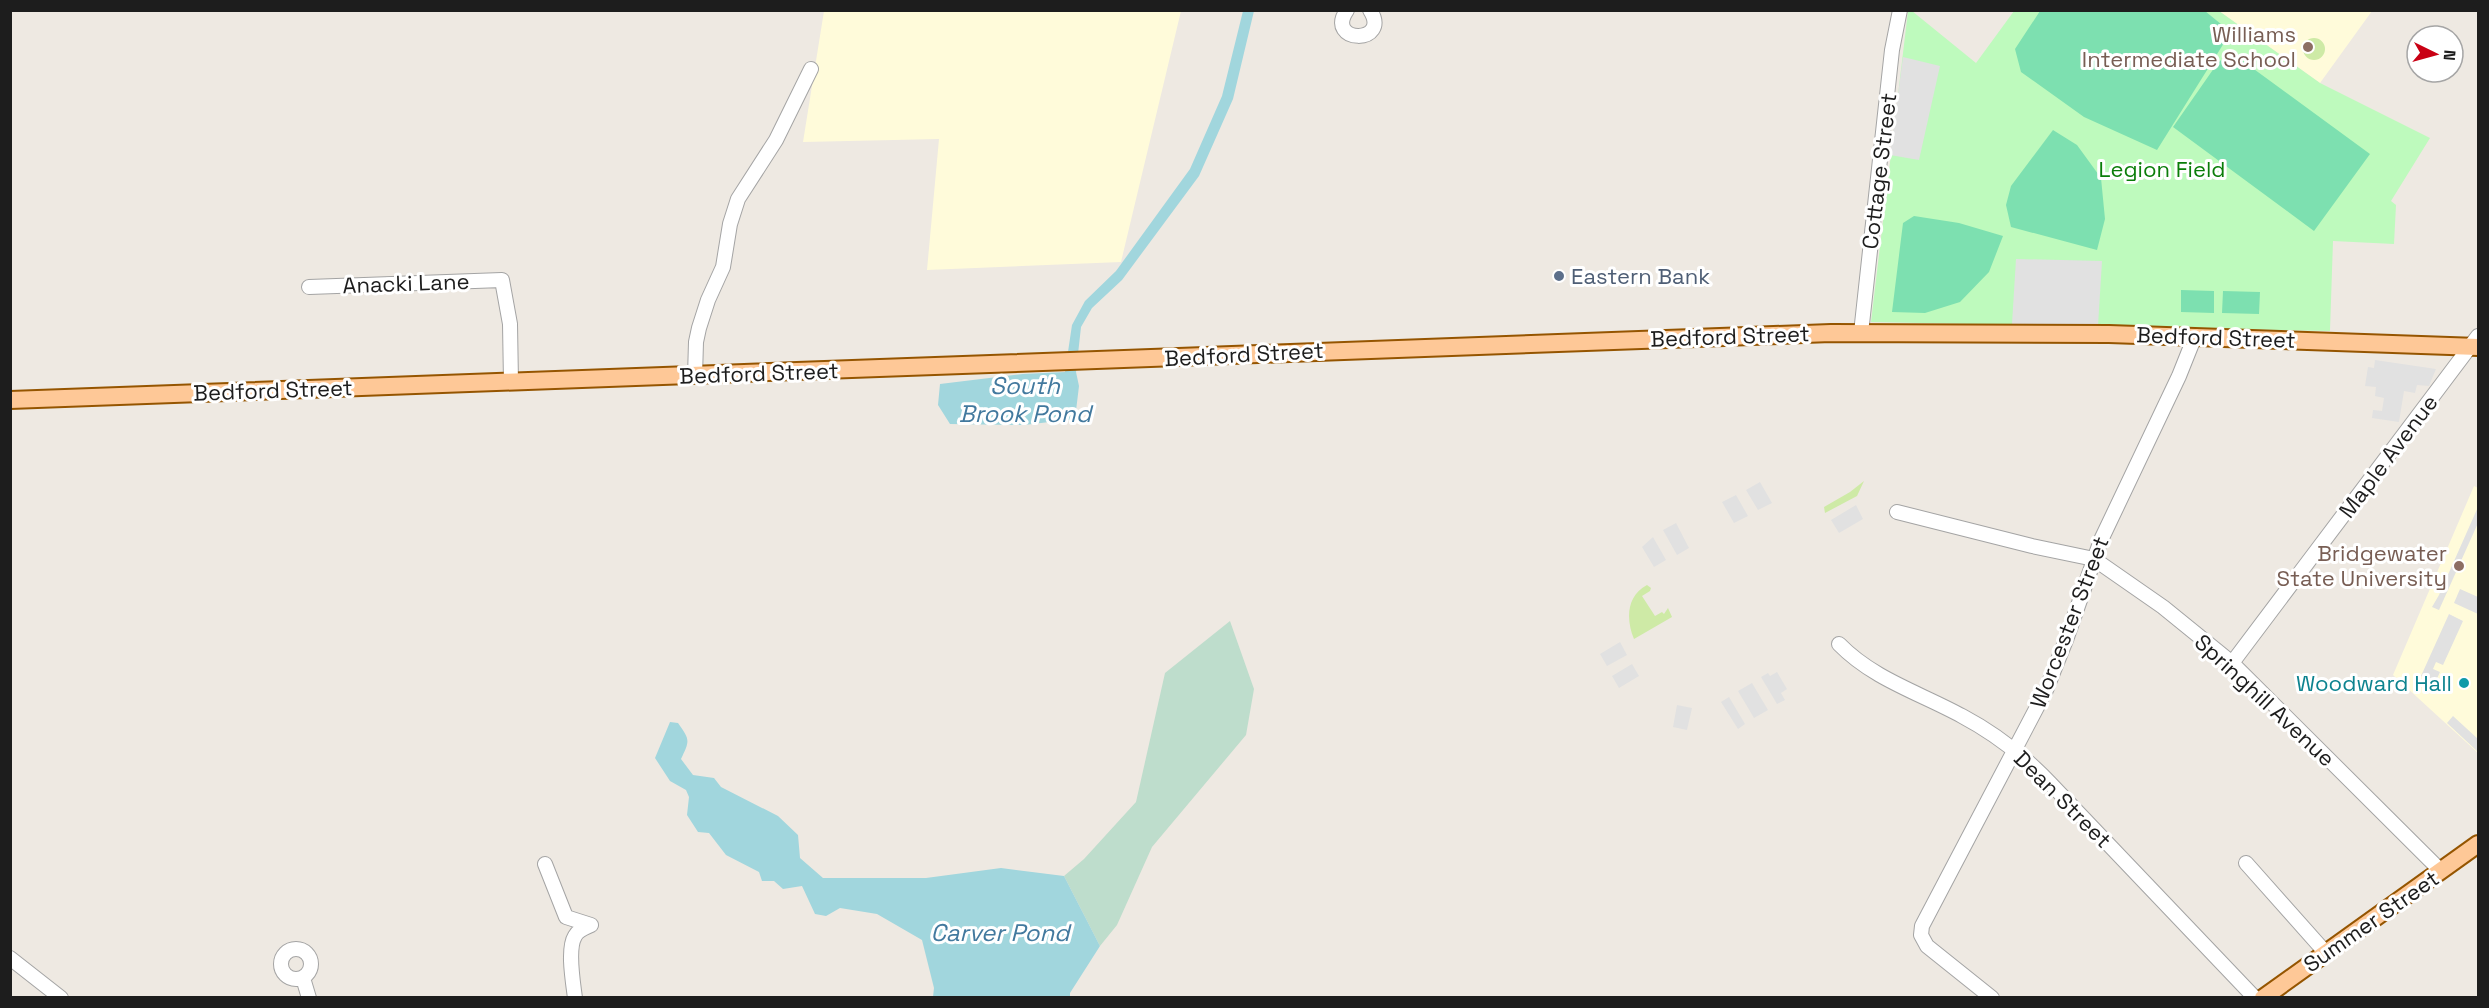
<svg xmlns="http://www.w3.org/2000/svg" width="2489" height="1008" font-family="'Space Grotesk',sans-serif">
  <rect width="100%" height="100%" fill="#eee9e2"/>
  <path fill="#fffbda" d="M 824,11 L 1181,11 L 1121,262 L 927,270 L 939,139 L 803,142 Z
    M 2219,11 L 2372,11 L 2320,83 Z
    M 2474,486 L 2478,488 L 2478,753 L 2393,675 Z"/>
  <path fill="#ceeaa6" d="M2303 49a11 11 0 1 1 22 0a11 11 0 1 1-22 0Z
    M 1864,481 L 1857,496 L 1825,513 L 1824,507 L 1850,492 Z
    M 1647,585 L 1651,588 L 1650,591 L 1642,596 L 1655,616 L 1662,612 L 1664,614 L 1668,608 L 1672,617 L 1634,639 C 1626,620 1626,596 1647,585 Z"/>
  <path fill="#beddcc" d="M 1230,621 L 1254,689 L 1246,735 L 1152,847 L 1117,925 L 1100,946 L 1064,876 L 1084,859 L 1136,802 L 1165,673 Z"/>
  <path fill="#befabd" d="M 1908,11 L 1912,11 L 1976,63 L 2014,11 L 2219,11 L 2320,83 L 2430,138 L 2391,201 L 2396,205 L 2394,244 L 2333,241 L 2330,331 L 1871,322 Z"/>
  <path fill="#7de0b0" d="M 2040,11 L 2205,11 L 2227,29 L 2224,43 L 2157,150 L 2084,117 L 2021,72 L 2015,49 Z
    M 2236,56 L 2370,154 L 2314,231 L 2173,127 L 2219,61 Z
    M 2053,130 L 2077,145 L 2101,178 L 2105,219 L 2097,250 L 2011,227 L 2006,205 L 2011,186 Z
    M 1914,216 L 1959,223 L 2003,236 L 1989,272 L 1960,302 L 1925,313 L 1892,312 L 1903,223 Z
    M 2181,290 L 2214,291 L 2214,313 L 2181,312 Z
    M 2223,291 L 2260,292 L 2259,314 L 2222,313 Z"/>
  <path fill="#e1e1e1" d="M 1903,57 L 1940,66 L 1919,160 L 1890,155 Z
    M 2016,259 L 2102,261 L 2098,326 L 2012,324 Z
    M 2375,360 L 2436,369 L 2429,386 L 2417,385 L 2415,393 L 2404,391 L 2399,422 L 2372,418 L 2373,410 L 2382,411 L 2384,398 L 2375,396 L 2376,387 L 2365,386 L 2368,367 L 2374,368 Z
    M 1760,482 L 1772,503 L 1758,510 L 1746,490 Z
    M 1736,495 L 1748,516 L 1734,523 L 1722,502 Z
    M 1856,505 L 1863,519 L 1839,533 L 1831,520 Z
    M 2478,507 L 2478,523 L 2439,610 L 2432,607 L 2439,595 Z
    M 1676,523 L 1689,548 L 1677,555 L 1663,530 Z
    M 1653,537 L 1666,560 L 1654,567 L 1642,547 Z
    M 2460,589 L 2478,597 L 2478,614 L 2454,603 Z
    M 2449,614 L 2463,621 L 2443,665 L 2436,662 L 2433,669 L 2440,672 L 2435,683 L 2421,676 Z
    M 1620,642 L 1627,655 L 1607,666 L 1600,654 Z
    M 1632,664 L 1639,676 L 1619,688 L 1612,676 Z
    M 1777,672 L 1787,689 L 1781,693 L 1785,700 L 1777,704 L 1761,677 L 1768,673 L 1770,676 Z
    M 1752,683 L 1768,710 L 1754,718 L 1738,691 Z
    M 1729,697 L 1745,724 L 1738,729 L 1721,702 Z
    M 1677,705 L 1692,708 L 1687,730 L 1673,727 Z
    M 2453,716 L 2478,739 L 2478,752 L 2447,723 Z"/>
  <path fill="#a1d6dd" d="M 1243,11 L 1254,11 L 1233,99 L 1199,176 L 1122,280 L 1092,308 L 1081,327 L 1076,372 L 1079,386 L 1075,419 L 1024,425 L 950,424 L 938,405 L 940,384 L 1023,374 L 1065,372 L 1072,325 L 1085,301 L 1116,271 L 1190,169 L 1222,96 Z
    M 670,722 L 678,723 C 690,740 690,740 681,759 L 693,775 L 714,778 L 721,787 L 778,816 L 798,835 L 800,858 L 823,878 L 926,878 L 1001,868 L 1064,876 L 1100,946 L 1070,993 L 1070,997 L 933,997 L 934,988 L 922,940 L 877,914 L 840,908 L 826,916 L 815,914 L 802,886 L 783,889 L 774,881 L 762,881 L 759,872 L 726,855 L 709,833 L 698,832 L 687,815 L 689,797 L 686,790 L 670,781 L 655,758 Z"/>
  <g fill="none" stroke-linecap="round" stroke-linejoin="round">
    <g stroke="#a4a4a4" stroke-width="16">
      <path id="minor" d="M 1347,10 C 1324,44 1392,45 1370,10
        M 309,287 L 502,280 L 510,324 L 511,382
        M 1861,333 L 1892,50 L 1900,10
        M 695,376 L 696,342 L 699,328 L 708,300 L 723,267 L 730,224 L 738,199 L 776,140 L 811,69
        M 1897,512 L 2032,546 L 2094,559 L 2163,607 L 2232,663 L 2441,871
        M 1839,644 C 1873,679 1920,693 1962,716 C 1996,734 2024,756 2050,783 L 2255,998
        M 2232,663 L 2478,336
        M 2246,863 L 2326,953
        M 545,864 L 566,917 L 591,925 C 585,928 578,930 575,936 C 567,949 573,982 575,998
        M281 964a15 15 0 1 1 30 0a15 15 0 1 1-30 0Z
        M 10,958 L 61,998
        M 303,978 L 309,998
        M 1992,998 L 1927,946 L 1921,935 L 1922,926 L 2046,690 L 2066,640 L 2101,540 L 2179,376 L 2195,336"/>
    </g>
    <g stroke="#955500" stroke-width="20">
      <path id="major" d="M 10,400 L 1831,333 L 2109,334 L 2478,347
        M 2263,998 L 2478,844"/>
    </g>
    <use href="#minor" stroke="#fff" stroke-width="14"/>
    <use href="#major" stroke="#fec897" stroke-width="16"/>
  </g>
  <g fill="#8d6e63" stroke="#fff" stroke-width="2">
    <circle cx="2308" cy="47" r="6"/>
    <circle cx="2459" cy="566" r="6"/>
  </g>
  <circle fill="#5c6f8a" stroke="#fff" stroke-width="2" cx="1559" cy="276" r="6"/>
  <circle fill="#0f9aa8" stroke="#fff" stroke-width="2" cx="2464" cy="683" r="6"/>
  <g text-anchor="middle" stroke-width="6" stroke-linejoin="round" paint-order="stroke">
    <g font-size="22" fill="#785e54" stroke="#fff" text-anchor="end">
      <text x="2296" y="42">Williams<tspan x="2296" dy="25">Intermediate School</tspan></text>
      <text x="2447" y="561">Bridgewater<tspan x="2447" dy="25">State University</tspan></text>
    </g>
    <g font-size="22" fill="#0a7d09" stroke="#fff">
      <text x="2162" y="177">Legion Field</text>
    </g>
    <g font-size="22" fill="#1d1d1d" stroke="#fff">
      <text transform="translate(1879 171) rotate(-83)" y="8">Cottage Street</text>
      <text transform="translate(406 283) rotate(-2)" y="8">Anacki Lane</text>
      <text transform="translate(1730 336) rotate(-2)" y="8">Bedford Street</text>
      <text transform="translate(2216 337) rotate(2)" y="8">Bedford Street</text>
      <text transform="translate(1244 354) rotate(-3)" y="8">Bedford Street</text>
      <text transform="translate(759 373) rotate(-2)" y="8">Bedford Street</text>
      <text transform="translate(273 390) rotate(-2)" y="8">Bedford Street</text>
      <text transform="translate(2388 456) rotate(-53)" y="8">Maple Avenue</text>
      <text transform="translate(2069 622) rotate(-69)" y="8">Worcester Street</text>
      <text transform="translate(2265 700) rotate(43)" y="8">Springhill Avenue</text>
      <text transform="translate(2063 799) rotate(45)" y="8">Dean Street</text>
      <text transform="translate(2371 921) rotate(-35)" y="8">Summer Street</text>
    </g>
    <g font-size="22" fill="#4e5e75" stroke="#fff" text-anchor="start">
      <text x="1571" y="284">Eastern Bank</text>
    </g>
    <g font-size="22" fill="#0d838f" stroke="#fff" text-anchor="end">
      <text x="2452" y="691">Woodward Hall</text>
    </g>
    <g font-size="24" font-style="italic" fill="#42799e" stroke="#fff">
      <text x="1025" y="394">South<tspan x="1025" dy="28">Brook Pond</tspan></text>
      <text x="1000" y="941">Carver Pond</text>
    </g>
  </g>
  <rect width="2489" height="1008" fill="none" stroke="#1d1d1d" stroke-width="24"/>
  <g transform="translate(2435 54) rotate(95)"><circle r="28" fill="#ffffff" stroke="#a5a5a5" stroke-width="1.5"/>
  <path d="M0-4.5L10 22L0 15L-10 22Z" fill="#c90014"/>
  <text y="-9" font-size="16" font-weight="bold" text-anchor="middle" fill="#1d1d1d">N</text>
  </g>
</svg>
